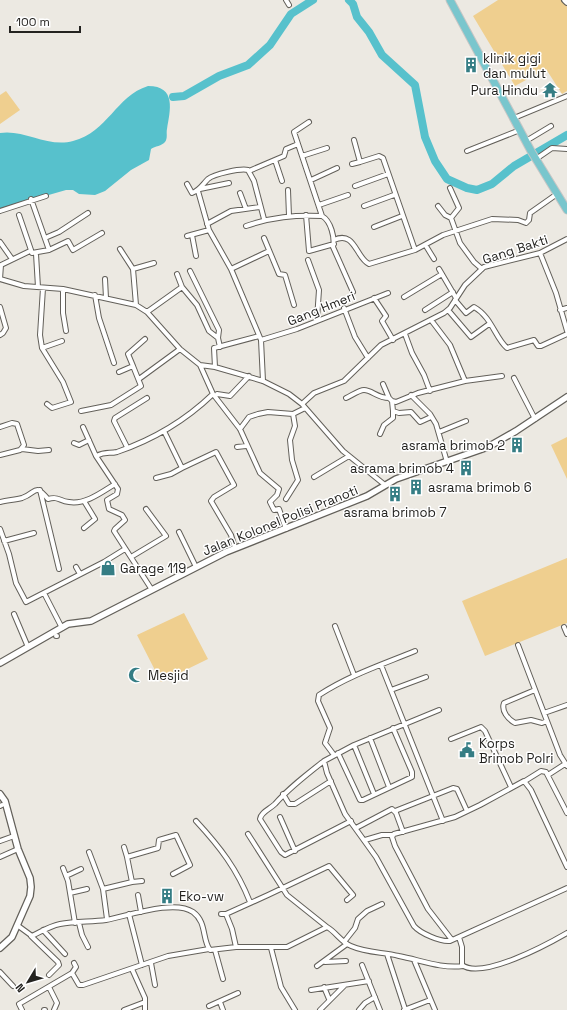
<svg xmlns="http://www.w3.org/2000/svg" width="567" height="1010" font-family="'Space Grotesk',sans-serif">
  <rect width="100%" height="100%" fill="#ece9e2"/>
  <path fill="#efcf8f" d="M 498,0 L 562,0 L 567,7 L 567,91 L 562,94 L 546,69 L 515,86 L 473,16 Z
    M 6,91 L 20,110 L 0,124 L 0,95 Z
    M 567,437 L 567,479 L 551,445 Z
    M 567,558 L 567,623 L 485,656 L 462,601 Z
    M 184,613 L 208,659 L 161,682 L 137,635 Z"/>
  <path fill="#57c1cc" d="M 148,86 C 177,86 170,111 167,129 C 166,133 168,138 165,142 C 162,146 155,146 151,149 L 149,160 L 131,170 L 105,191 L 95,195 L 79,194 L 73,190 L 66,190 L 0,209 L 0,133 C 24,129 48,148 73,141 C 108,132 116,96 148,86 Z"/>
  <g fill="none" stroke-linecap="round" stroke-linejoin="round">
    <path stroke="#57c1cc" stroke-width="8" d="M 349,0 L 353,4 L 357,17 L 369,32 L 382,55 L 415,85 L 425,137 L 435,161 L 447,179 L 467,188 L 477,190 L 492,184 L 514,166 L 567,135
      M 173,97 L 184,96 L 219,76 L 248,65 L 270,45 L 291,14 L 313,0"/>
    <g stroke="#63605a" stroke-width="6">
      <path id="minor" d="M 286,0 L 289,5
        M 514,118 L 567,96
        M 309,122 L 294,132 L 322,216
        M 354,140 L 360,162 L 379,156 L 383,158 L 415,250
        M 526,141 L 551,126
        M 467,151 L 520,130
        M 302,156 L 327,148
        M 536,159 L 552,148 L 567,149
        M 275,160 L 282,181
        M 352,164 L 360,162
        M 249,171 L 284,156 L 286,149 L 298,144
        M 311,180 L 337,168
        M 187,184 L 192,193 C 200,190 202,185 208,179 C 214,174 241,168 248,170 L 254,181 L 264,219
        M 355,186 L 388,174
        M 450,188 L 459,208 L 451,218
        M 200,189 L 229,183
        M 288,190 L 289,216
        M 198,191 L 209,230 L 231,269 L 261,340 L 263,381
        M 240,193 L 246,209
        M 31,199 L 49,250
        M 319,205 L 348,195
        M 364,206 L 394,195
        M 438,206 L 445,215 L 451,218
        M 0,211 L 46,196
        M 19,215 L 32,253 L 49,250 L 68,241 L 73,250 L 102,233
        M 306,215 L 309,251 L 334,244
        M 451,218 L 460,243 L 474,262 L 482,269
        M 207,224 L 231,211 L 260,207
        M 246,226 C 272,217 294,215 322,216 C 331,221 335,238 333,247 L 353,292
        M 374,227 L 402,216
        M 192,235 L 196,256
        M 187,236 L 209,230
        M 45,238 L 59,232 L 88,213
        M 264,238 L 279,274 L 285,275 L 294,305
        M 334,240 C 355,230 356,258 369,264 L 415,250 L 443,235 L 492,219 L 518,220 L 526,223 L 529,220 L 530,213 L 557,194
        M 0,242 L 12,259
        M 426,246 L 434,259
        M 120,249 L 133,269 L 136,305
        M 540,253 L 556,293 L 567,331
        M 36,254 L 38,287
        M 308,260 L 319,290 L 317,319
        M 133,269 L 154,263
        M 231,269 L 269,251
        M 439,269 L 456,298
        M 190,271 L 219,330 L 218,338
        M 177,274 L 182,287
        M 0,279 L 24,286 L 63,289 L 136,305 L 147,312 L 180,349 L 200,365 L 215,367 L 263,381 L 289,394 L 302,404 L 343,451 L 385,485
        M 0,279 L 1,265 L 30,251
        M 105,279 L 106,298
        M 43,288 L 40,335 L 42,348 L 63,382 L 71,402 L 52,408 L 47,404
        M 63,289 L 63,313 L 66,331
        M 95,295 L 99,318 L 114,363
        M 404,297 L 442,274
        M 374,298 L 386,316 L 382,321 L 393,340
        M 455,300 L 466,313 L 474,307 C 492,317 495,338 507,348 L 534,340 L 538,346 L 541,346 L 567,334
        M 0,307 L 6,328 L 3,333 L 0,335
        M 344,308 L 355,337 L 368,358
        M 425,310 L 453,292
        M 448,310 L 471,337 L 489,324
        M 560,310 L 567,308
        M 147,312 L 182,287 L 197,305 L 209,331 L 218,338 L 220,347
        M 431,320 L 450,345 L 465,381
        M 405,334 L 412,353 L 424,375 L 430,391
        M 261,340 L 297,329 L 388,293
        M 42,348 L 62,341
        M 200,365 L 213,394 L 240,429 L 260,473 L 279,489 L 277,495 L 270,502 L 274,510 L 279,509 L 286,529
        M 133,366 L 128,354 L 145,339
        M 215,367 L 214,348 L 259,336
        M 514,378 L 535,419
        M 139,379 L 180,349
        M 383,384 L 389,398
        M 217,394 L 230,396 L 249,376
        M 411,395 L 430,414 L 436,424 L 447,462
        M 346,398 C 351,396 359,390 364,390 C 372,390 377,398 389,398 L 392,401 L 393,411 L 399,413 L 411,412 L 420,422 L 431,417
        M 392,401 L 396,402 L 418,393 L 465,381 L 502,376
        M 302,404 L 314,393 L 344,381 L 381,345 L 444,313 L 450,308 L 465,285 L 484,267 L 540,253 L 567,239
        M 81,411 L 111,405 L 141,386 L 133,366 L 119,372
        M 0,427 L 12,423 L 17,424 L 24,445 L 20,450 L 0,455
        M 83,427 L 96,456
        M 240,429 L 249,417 L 258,414 L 268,412 L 293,414 L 305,408
        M 439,432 L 466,421
        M 380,434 L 384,425 L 393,418 L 393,411
        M 74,443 L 79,445 L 89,440
        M 127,447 L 114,421 L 115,418 L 147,398
        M 237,447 L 246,446
        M 22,449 L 38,451 L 49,450
        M 182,468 L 216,452 L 234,485 L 214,497 L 211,501 L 231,535 L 235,548
        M 314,477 L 349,456
        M 156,478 L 171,474 L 182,468 L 164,431
        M 40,490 L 59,569
        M 286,499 L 298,480 L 292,460 L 290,440 L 295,426 L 293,414
        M 0,502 C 7,500 15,500 22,498 C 37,493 34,482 48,499 C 59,496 59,501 69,502 C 85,505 102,492 115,484
        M 84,528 L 95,519 L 84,501
        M 0,529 L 9,554 L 16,583 L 26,602 L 104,562 L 125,549
        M 179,532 L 196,567
        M 4,541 L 34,533
        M 131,557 L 166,536 L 146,509
        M 76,567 L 80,574
        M 152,590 L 114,531 L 115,529 L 125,520 L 122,515 L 109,509 L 107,500 L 117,494 L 118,489 L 96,456 C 106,451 109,454 117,452 C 152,440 186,420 213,394
        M 44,593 L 62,628
        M 14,614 L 28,647
        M 335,626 L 354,675
        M 564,627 L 567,634
        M 56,636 L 57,636
        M 518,645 L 560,755 L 567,766
        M 381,665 L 443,821
        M 391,690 L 426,677
        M 535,690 L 504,703 C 501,711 508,719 515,723 L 531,720 L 542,723 L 547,721
        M 439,710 L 354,745 L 324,761 L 327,773 L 345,814 L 376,857 L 414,926 C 420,933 440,942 450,941 L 567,888
        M 544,713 L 567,705
        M 370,738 L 389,787
        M 451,739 L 481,727 L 485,731 L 511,787
        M 354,745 L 374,794
        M 338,753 L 360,800 L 363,800 L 412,777 L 412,772 L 393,728
        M 334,755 L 325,743 L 330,728 L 318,701 L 319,695 C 350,675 381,665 415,651
        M 324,761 C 306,775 289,788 275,804 C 270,809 261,812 260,819 L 281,852 L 285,855 L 351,821
        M 548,775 L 565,764
        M 525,781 L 541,771 L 546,772 L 567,813
        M 283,794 L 289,804 L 295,804 L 331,781
        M 0,806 L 2,805
        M 395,811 L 453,788 L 457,789 L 467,811
        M 280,817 L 295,851
        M 196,821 C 220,847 237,869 250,902
        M 356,828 L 392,809 L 396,813 L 403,832
        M 248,834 L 287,895 L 327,927
        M 365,840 L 382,835 L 393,835
        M 0,841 L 14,836
        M 124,847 L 127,857
        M 89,852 L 103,889
        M 0,857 L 18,849
        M 63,868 L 68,881 L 75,923
        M 66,876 L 81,869
        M 132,882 L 142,881
        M 70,893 L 87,889
        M 138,895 L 141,912
        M 129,914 L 142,965
        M 221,914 L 226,914 L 232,929 L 236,947
        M 226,914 L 268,895 L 329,866 L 353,895 L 347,900
        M 107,919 L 103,889 L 132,882 L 127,857 L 158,848 L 159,840 L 176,835 L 190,865 L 173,874
        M 79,923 L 82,935 L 88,947
        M 17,925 L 32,936 C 42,931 50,926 60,924 C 75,921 91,922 106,920 C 128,916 174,899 193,912 C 207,922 202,940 210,950 L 236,947 L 287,947 L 327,927 C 336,932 341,942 351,946 C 367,953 383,952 399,956 C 420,960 442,969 463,966
        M 43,930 L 65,954
        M 31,936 L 58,962 L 59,965 L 49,975
        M 459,937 L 462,947 L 462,965 C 482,980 548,944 567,933
        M 452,940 L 428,909 L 395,846 L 392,837 L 394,834 L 455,817 L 480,805 L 524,781 L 531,790 L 567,867
        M 344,942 L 355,928 L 358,919 L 367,911 L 382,904
        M 271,948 L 281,987 L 295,1010
        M 215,950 L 223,979
        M 387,954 L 405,1009
        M 414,960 L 435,1010
        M 325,962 L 346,961
        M 151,963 L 155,985
        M 362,965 L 380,1010
        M 317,966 L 347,944
        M 132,969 L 145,998 L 145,1010
        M 0,972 L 13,986
        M 72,973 L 79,985 L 83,985 L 168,956 L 209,949
        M 49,987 L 57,1003 L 54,1010
        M 324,987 L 329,999
        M 311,990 L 369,981
        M 220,1002 L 223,1010
        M 209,1006 L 238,993
        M 22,1010 L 19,1004 L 72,973 L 76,967 L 74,963
        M 44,1010 L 45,1010
        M 124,1010 L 145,1002
        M 320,1010 L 345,985
        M 359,1010 L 365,1003 L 375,997
        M 404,1010 L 430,1000"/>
    </g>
    <g stroke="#63605a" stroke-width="8">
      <path id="tertiary" d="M 565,0 L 567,2
        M 0,663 L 68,624 L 91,621 L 226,552 L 367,496 L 396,479 L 488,447 L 516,431 L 567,397
        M 0,794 L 5,801 L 18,849 L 30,878 L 31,887 L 30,896 L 12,937 L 0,948"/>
    </g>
    <g stroke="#c6c6c5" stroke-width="9">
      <path id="primary" d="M 450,0 L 531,151 L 567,210"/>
    </g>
    <use href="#minor" stroke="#fff" stroke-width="4"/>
    <use href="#tertiary" stroke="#fff" stroke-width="5.5"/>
    <use href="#primary" stroke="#79c6cd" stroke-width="7"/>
  </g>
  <defs>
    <g id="building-bare" transform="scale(1.2)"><path d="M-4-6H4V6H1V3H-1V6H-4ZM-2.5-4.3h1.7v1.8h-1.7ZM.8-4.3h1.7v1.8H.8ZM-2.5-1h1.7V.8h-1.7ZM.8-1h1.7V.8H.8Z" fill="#357d84" stroke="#fff" stroke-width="2.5" paint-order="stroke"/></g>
    <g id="temple-bare" transform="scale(1.2)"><path d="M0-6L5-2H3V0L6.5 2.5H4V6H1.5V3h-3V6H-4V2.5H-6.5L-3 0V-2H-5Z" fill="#357d84" stroke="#fff" stroke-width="2.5" paint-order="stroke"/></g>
    <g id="shop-bare" transform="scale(1.2)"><path d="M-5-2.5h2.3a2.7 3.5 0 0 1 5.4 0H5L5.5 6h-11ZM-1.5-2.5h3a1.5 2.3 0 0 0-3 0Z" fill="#357d84" stroke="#fff" stroke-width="2.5" paint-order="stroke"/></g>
    <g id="mosque-bare" transform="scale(1.2)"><path d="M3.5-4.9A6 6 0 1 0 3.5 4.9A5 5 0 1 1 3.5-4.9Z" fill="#357d84" stroke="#fff" stroke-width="2.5" paint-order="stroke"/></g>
    <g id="civic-bare" transform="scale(1.2)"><path d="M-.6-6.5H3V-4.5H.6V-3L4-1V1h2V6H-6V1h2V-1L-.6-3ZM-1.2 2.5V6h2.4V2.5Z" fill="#357d84" stroke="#fff" stroke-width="2.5" paint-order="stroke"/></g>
  </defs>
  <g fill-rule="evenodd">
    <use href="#building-bare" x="471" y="65"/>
    <use href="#temple-bare" x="550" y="90"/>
    <use href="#building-bare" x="517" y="445"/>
    <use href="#building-bare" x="466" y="468"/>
    <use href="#building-bare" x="416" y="487"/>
    <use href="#building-bare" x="395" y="494"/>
    <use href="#shop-bare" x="108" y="568"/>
    <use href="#mosque-bare" x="136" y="675"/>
    <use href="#civic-bare" x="467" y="750"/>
    <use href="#building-bare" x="167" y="896"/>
  </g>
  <g text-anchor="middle" stroke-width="3" stroke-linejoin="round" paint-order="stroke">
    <g font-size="13" fill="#242320" stroke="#fff" text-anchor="start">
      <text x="483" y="63">klinik gigi<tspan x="483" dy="15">dan mulut</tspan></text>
      <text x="538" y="95" text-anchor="end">Pura Hindu</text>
      <text x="505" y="450" text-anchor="end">asrama brimob 2</text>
      <text x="454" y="473" text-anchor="end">asrama brimob 4</text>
      <text x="428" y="492">asrama brimob 6</text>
      <text x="395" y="517" text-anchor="middle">asrama brimob 7</text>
      <text x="120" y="573">Garage 119</text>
      <text x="148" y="680">Mesjid</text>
      <text x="479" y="748">Korps<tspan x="479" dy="15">Brimob Polri</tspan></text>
      <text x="179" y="901">Eko-vw</text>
    </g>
    <g font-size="13" fill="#242320" stroke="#fff">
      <text transform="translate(515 249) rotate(-18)" y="5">Gang Bakti</text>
      <text transform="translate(321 308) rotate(-22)" y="5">Gang Hmeri</text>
      <text transform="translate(280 520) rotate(-22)" y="5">Jalan Kolonel Polisi Pranoti</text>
    </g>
  </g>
  <g transform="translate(28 982) rotate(232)" stroke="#ffffff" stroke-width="3" paint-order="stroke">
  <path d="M0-3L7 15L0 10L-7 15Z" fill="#242320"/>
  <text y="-6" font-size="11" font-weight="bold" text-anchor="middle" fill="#242320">N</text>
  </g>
  <path d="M10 26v6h70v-6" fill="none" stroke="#242320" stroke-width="2"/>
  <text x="16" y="26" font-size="12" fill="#242320" stroke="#ffffff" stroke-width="3" paint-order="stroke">100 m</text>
</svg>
